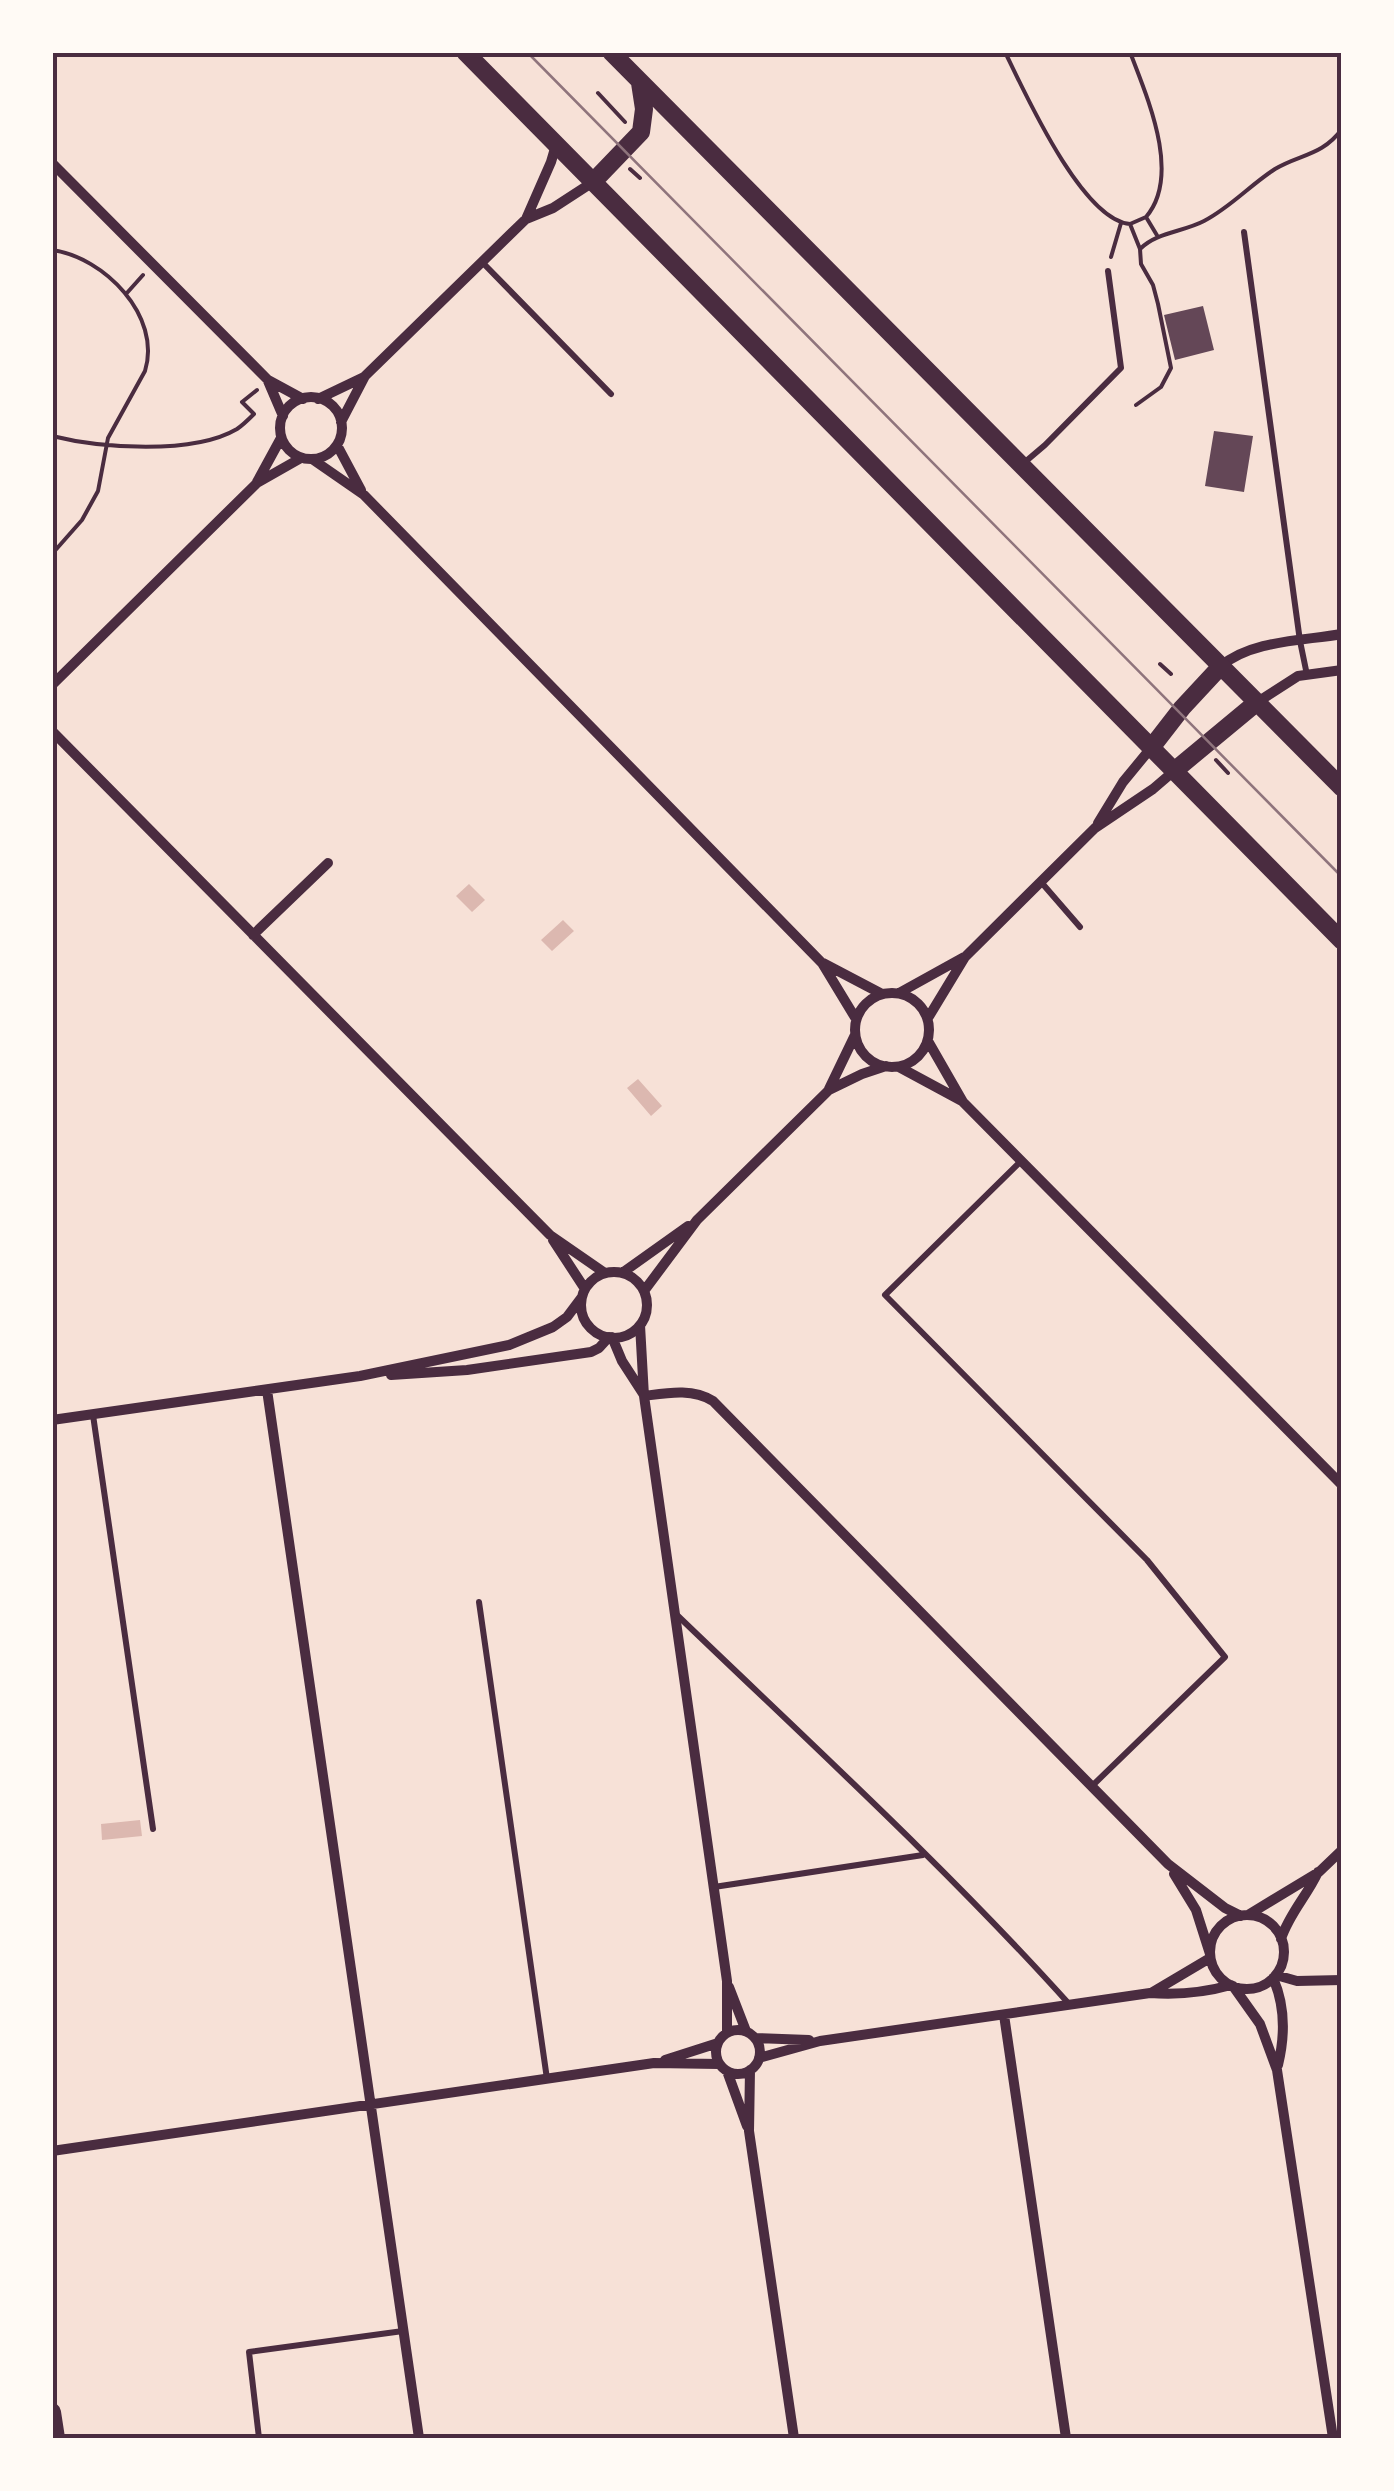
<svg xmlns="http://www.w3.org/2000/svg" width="1394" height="2491" font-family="'IBM Plex Serif',serif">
  <rect width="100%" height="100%" fill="#f7e1d7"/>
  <path fill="#dcb8b0" d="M 469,884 L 485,900 L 472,912 L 456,896 Z
    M 563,920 L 574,931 L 552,951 L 541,940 Z
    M 638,1079 L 662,1106 L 651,1116 L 627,1088 Z
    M 140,1820 L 142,1836 L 102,1840 L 101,1824 Z"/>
  <path fill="#644757" d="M 1203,306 L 1214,350 L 1175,360 L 1164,315 Z
    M 1214,431 L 1253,436 L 1244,492 L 1205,486 Z"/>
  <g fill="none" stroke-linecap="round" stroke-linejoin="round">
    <path stroke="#4a2c40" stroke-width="4" d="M 1005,52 C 1025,93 1082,220 1130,224 L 1140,249 L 1141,264 L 1153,285 L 1158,304 L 1171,368 L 1161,387 L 1136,405
      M 1130,52 C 1147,97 1182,175 1146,217
      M 598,93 L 625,122
      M 630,169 L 640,178
      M 1130,224 L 1146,217 L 1158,237
      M 1140,249 C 1157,232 1183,232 1204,221 C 1231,207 1250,185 1275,169 C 1300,154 1322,156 1342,129
      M 52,250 C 104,257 162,316 145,371 L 108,438 L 98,491 L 82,520 L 52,554
      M 1111,257 L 1121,223
      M 126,294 L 143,275
      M 52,436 C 100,448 193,455 237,429 C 243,425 249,419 254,414 L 242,402 L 257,390
      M 1160,664 L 1171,674
      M 1216,760 L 1228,773"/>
    <path stroke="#4a2c40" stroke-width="6" d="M 1244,232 L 1300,641 L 1307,675
      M 482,262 L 611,394
      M 1025,462 L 1045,445 L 1121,368 L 1108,271
      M 1041,882 L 1080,927
      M 1021,1161 L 885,1295 L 1147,1560 L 1225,1657 L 1092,1786
      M 93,1415 L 153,1829
      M 479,1602 L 547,2079
      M 678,1616 C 810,1743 947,1868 1070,2005
      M 714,1887 L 923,1855
      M 259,2438 L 249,2352 L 403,2331"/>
    <path stroke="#4a2c40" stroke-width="10" d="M 52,163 L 268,380 L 303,399
      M 526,219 L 551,162 L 556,145
      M 268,381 L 283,416
      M280 428a31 31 0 1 1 62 0a31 31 0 1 1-62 0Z
      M 318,399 L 364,377
      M 341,422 L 365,376 L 526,219 L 553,208 L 593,182
      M 337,445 L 361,490
      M 312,459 L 364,495 L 822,963 L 856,1019
      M 257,482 L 281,438
      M 1221,666 C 1252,640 1302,641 1342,634
      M 52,685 L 257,483 L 301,458
      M 1256,703 L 1298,676 L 1342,670
      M 52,731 L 550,1235 L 605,1273
      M 1098,823 L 1123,782 L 1151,748
      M 253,935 L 328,863
      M 823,963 L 882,994
      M855 1030a37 37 0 1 1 74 0a37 37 0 1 1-74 0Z
      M 899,993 L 964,957
      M 928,1018 L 965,957 L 1095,828 L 1153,789 L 1174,771
      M 928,1041 L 963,1102 L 1342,1485
      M 899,1067 L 962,1101
      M 829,1089 L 855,1035
      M 553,1240 L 585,1289
      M581 1305a33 33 0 1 1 66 0a33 33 0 1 1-66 0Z
      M 622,1273 L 688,1226
      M 644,1291 L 697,1220 L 829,1090 L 862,1074 L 886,1066
      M 640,1325 L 644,1396 L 727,1981 L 727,2032
      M 612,1337 L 622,1361 L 644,1395
      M 391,1375 L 467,1370 L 591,1352 L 599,1348 L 609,1337
      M 267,1390 L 419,2438
      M 644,1396 C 667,1393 692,1388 713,1401 L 1168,1864 L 1225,1908 L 1241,1916
      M 52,1420 L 360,1376 L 509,1345 L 553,1327 L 567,1317 L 582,1297
      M 1174,1874 L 1196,1910 L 1210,1954
      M 1248,1915 L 1319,1872 L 1342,1850
      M1210 1952a37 37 0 1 1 74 0a37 37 0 1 1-74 0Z
      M 1281,1939 C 1289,1914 1307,1896 1318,1872
      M 1276,1975 L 1297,1981 L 1342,1980
      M 1273,1978 C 1285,2005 1285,2036 1278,2065
      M 1233,1986 L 1260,2024 L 1277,2070 L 1333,2438
      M 729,1987 L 746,2031
      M 1151,1993 L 1210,1958
      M 1004,2015 L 1066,2438
      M716 2052a22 22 0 1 1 44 0a22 22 0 1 1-44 0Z
      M 756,2038 L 809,2040
      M 759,2058 L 820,2041 L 1150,1993 C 1178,1995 1203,1993 1231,1985
      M 665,2060 L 718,2043
      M 750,2070 L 749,2131 L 794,2438
      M 727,2071 L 747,2126
      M 52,2151 L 654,2063 L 719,2064"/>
    <path stroke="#4a2c40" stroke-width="18" d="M 52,2412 L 56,2438"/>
    <path stroke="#4a2c40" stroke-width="18" d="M 465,52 L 1342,941
      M 611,52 L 1342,788
      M 593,182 L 641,132 L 644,109 L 640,83
      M 1151,748 L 1182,708 L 1221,666
      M 1174,771 L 1256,703"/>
    <path stroke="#8f747c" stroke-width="2.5" d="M 527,52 L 1342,877"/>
  </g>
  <rect width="1394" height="2491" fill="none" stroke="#fffaf5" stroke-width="110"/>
  <rect x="55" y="55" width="1284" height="2381" fill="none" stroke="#4a2c40" stroke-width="4"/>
</svg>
